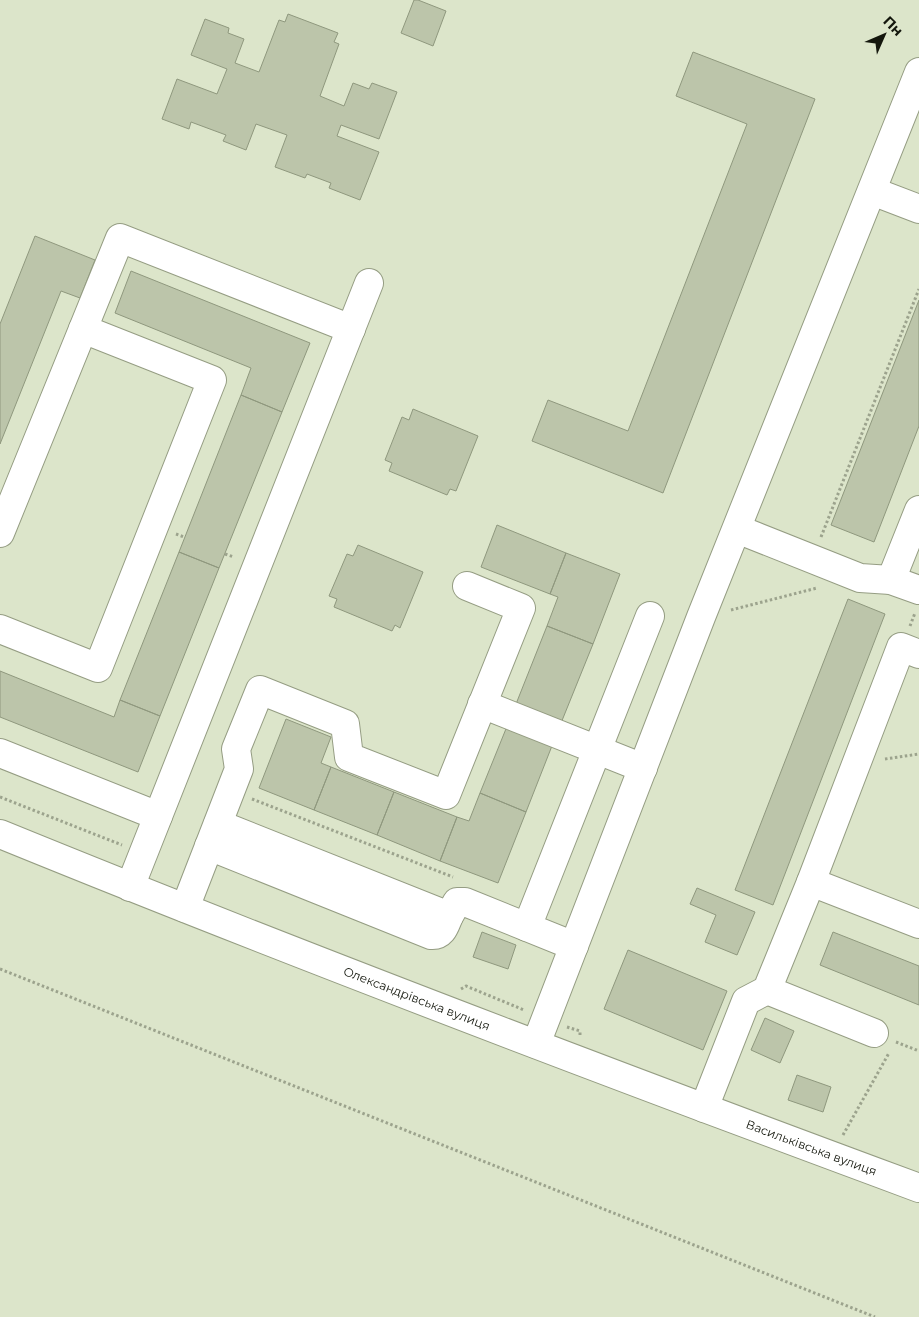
<svg xmlns="http://www.w3.org/2000/svg" width="919" height="1317" font-family="Montserrat,sans-serif">
  <rect width="100%" height="100%" fill="#dce5ca"/>
  <path fill="#bcc5aa" stroke="#8f987e" d="M 414,0 L 418,0 L 446,11 L 433,46 L 401,33 Z
    M 288,14 L 338,33 L 334,42 L 339,44 L 320,96 L 344,106 L 353,83 L 369,89 L 372,83 L 397,92 L 379,139 L 341,125 L 337,136 L 379,152 L 360,200 L 329,188 L 331,183 L 307,174 L 305,178 L 275,167 L 287,135 L 256,124 L 246,150 L 223,141 L 226,135 L 191,122 L 189,129 L 162,119 L 177,79 L 217,94 L 227,69 L 191,55 L 205,19 L 229,28 L 228,33 L 244,39 L 235,63 L 259,72 L 279,20 L 285,22 Z
    M 693,52 L 815,99 L 663,493 L 532,441 L 548,400 L 628,431 L 747,124 L 676,96 Z
    M 35,236 L 95,260 L 80,298 L 61,291 L 0,444 L 0,324 Z
    M 131,271 L 310,343 L 282,412 L 241,395 L 251,368 L 115,313 Z
    M 919,300 L 919,426 L 874,542 L 831,525 Z
    M 241,395 L 282,412 L 219,568 L 179,552 Z
    M 413,409 L 478,436 L 456,491 L 450,489 L 447,495 L 389,471 L 392,463 L 385,460 L 402,417 L 409,420 Z
    M 497,525 L 566,553 L 550,594 L 481,567 Z
    M 358,545 L 423,572 L 400,628 L 395,625 L 392,631 L 334,607 L 337,599 L 329,596 L 347,554 L 353,556 Z
    M 179,552 L 219,568 L 160,716 L 120,700 Z
    M 566,553 L 620,574 L 593,644 L 547,626 L 558,597 L 550,594 Z
    M 848,599 L 885,614 L 773,905 L 735,890 Z
    M 547,626 L 593,644 L 559,728 L 514,709 Z
    M 0,671 L 114,717 L 120,700 L 160,716 L 138,772 L 0,717 Z
    M 514,709 L 559,728 L 526,812 L 480,793 Z
    M 286,719 L 331,737 L 321,763 L 331,767 L 314,810 L 259,788 Z
    M 331,767 L 394,792 L 377,835 L 314,810 Z
    M 394,792 L 457,817 L 440,861 L 377,835 Z
    M 480,793 L 526,812 L 498,883 L 440,861 L 457,817 L 469,821 Z
    M 697,888 L 755,912 L 737,955 L 705,942 L 716,915 L 690,904 Z
    M 482,932 L 516,945 L 508,969 L 473,957 Z
    M 833,932 L 919,966 L 919,1005 L 820,965 Z
    M 628,950 L 727,991 L 703,1050 L 604,1009 Z
    M 765,1018 L 794,1031 L 780,1063 L 751,1050 Z
    M 797,1075 L 831,1087 L 823,1112 L 788,1100 Z"/>
  <g fill="none" stroke-linecap="round" stroke-linejoin="round">
    <g stroke="#959d83" stroke-width="30">
      <g id="minor">
        <path d="M 872,191 L 919,209"/>
        <path d="M 737,529 L 860,578 L 891,580 L 919,590"/>
        <path d="M 0,533 L 120,238 L 351,329"/>
        <path d="M 891,580 L 919,510"/>
        <path d="M 0,629 L 98,668 L 212,380 L 83,329"/>
        <path d="M 482,704 L 643,768"/>
        <path d="M 0,753 L 158,816"/>
        <path d="M 218,824 L 449,916 L 457,902 L 465,902 L 574,946"/>
        <path id="s1" d="M 0,834 C 304,958 611,1074 919,1188"/>
        <path d="M 209,846 L 431,935 C 443,936 445,925 449,916"/>
        <path d="M 811,882 L 919,924"/>
        <path d="M 130,887 L 369,283"/>
        <path d="M 185,908 L 239,769 L 236,749 L 260,690 L 345,724 L 349,757 L 446,795 L 521,608 L 467,586"/>
        <path d="M 527,927 L 650,616"/>
        <path d="M 767,990 L 874,1033"/>
        <path d="M 536,1044 L 701,617 L 919,72"/>
        <path d="M 704,1108 L 746,1001 L 767,990 L 811,882 L 901,647 L 919,654"/>
      </g>
    </g>
    <path stroke="#9ca38d" stroke-width="3" stroke-dasharray="2.5 2.5" stroke-linecap="butt" d="M 176,534 L 184,537
      M 821,537 L 919,289
      M 225,554 L 234,557
      M 731,610 L 817,588
      M 910,626 L 915,613
      M 885,759 L 919,754
      M 0,797 L 122,845
      M 252,799 L 453,877
      M 0,969 L 875,1317
      M 461,989 L 466,986 L 524,1010
      M 567,1027 L 580,1031 L 580,1037
      M 896,1042 L 919,1051
      M 843,1135 L 889,1053"/>
    <use href="#minor" stroke="#fff" stroke-width="28"/>
  </g>
  <g text-anchor="middle" stroke-width="4.5" stroke-linejoin="round" paint-order="stroke">
    <g font-size="12" fill="#14170d" stroke="#dce5ca">
      <text dy="4" stroke="none"><textPath href="#s1" startOffset="448">Олександрівська вулиця</textPath></text>
      <text dy="4" stroke="none"><textPath href="#s1" startOffset="870">Васильківська вулиця</textPath></text>
    </g>
  </g>
  <g transform="translate(884 35) rotate(45)" stroke="#dce5ca" stroke-width="4" paint-order="stroke">
  <path d="M0-4L9 19L0 12L-9 19Z" fill="#14170d"/>
  <text y="-8" font-size="14" font-weight="bold" text-anchor="middle" fill="#14170d">Пн</text>
  </g>
</svg>
